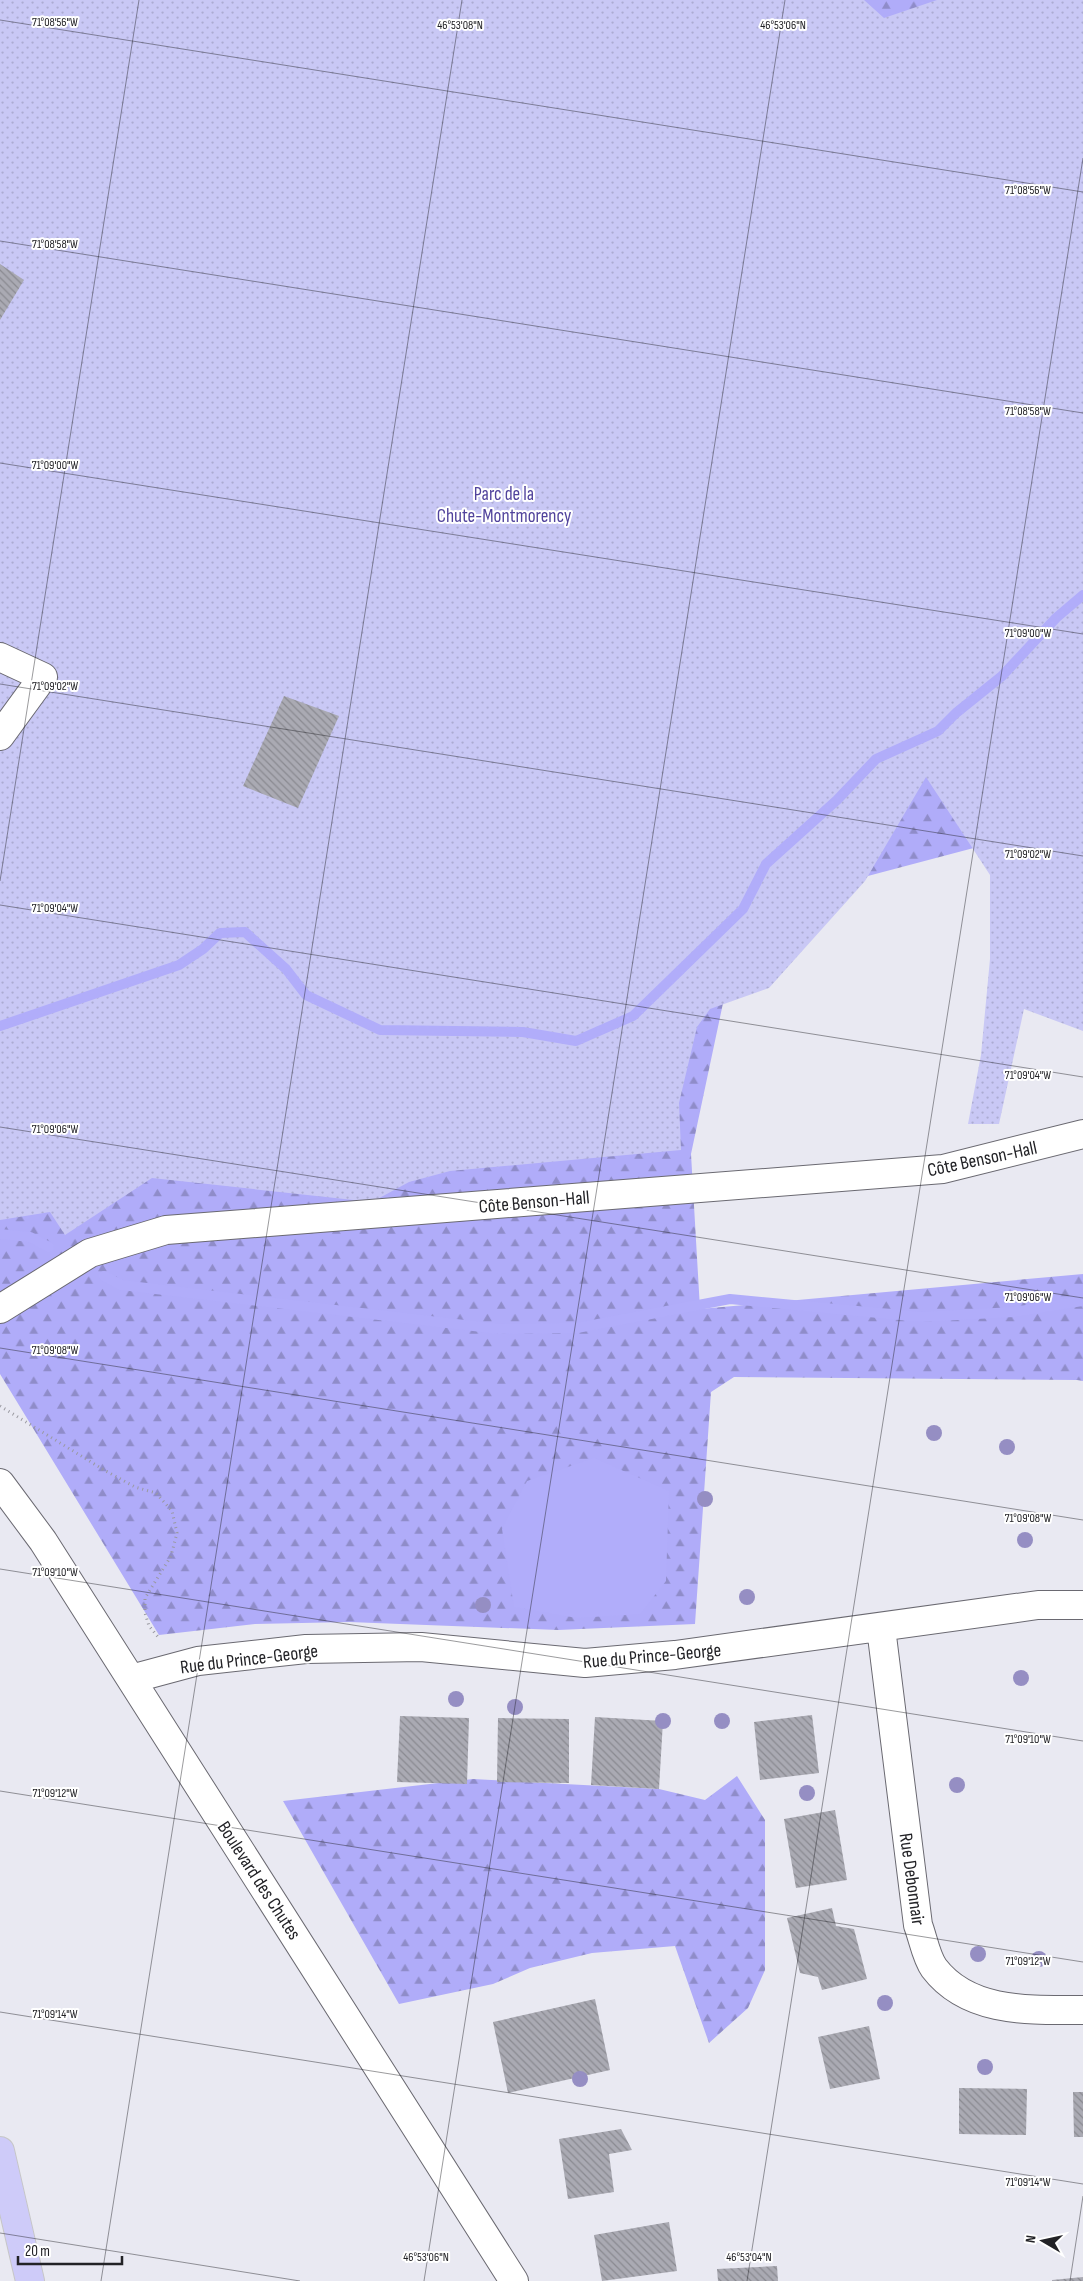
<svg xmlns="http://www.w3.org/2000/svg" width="1083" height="2281" font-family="'Sofia Sans Condensed',sans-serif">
  <defs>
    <pattern id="forest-firs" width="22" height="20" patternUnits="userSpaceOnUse" patternTransform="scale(1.25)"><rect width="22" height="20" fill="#b0acf9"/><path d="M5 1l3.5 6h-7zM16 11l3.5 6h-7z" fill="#8f8cc9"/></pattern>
    <pattern id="park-dots" width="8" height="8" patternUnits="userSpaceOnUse" patternTransform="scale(1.25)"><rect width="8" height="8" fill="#c9c8f5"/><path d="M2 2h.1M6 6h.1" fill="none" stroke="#acacd2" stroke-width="1.8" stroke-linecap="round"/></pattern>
    <pattern id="building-back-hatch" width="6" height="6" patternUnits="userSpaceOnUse" patternTransform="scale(1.25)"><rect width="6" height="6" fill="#aaaab3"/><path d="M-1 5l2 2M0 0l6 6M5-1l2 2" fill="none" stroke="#8a8a91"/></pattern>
  </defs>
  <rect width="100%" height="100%" fill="#e9e9f2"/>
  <path fill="url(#forest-firs)" d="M 102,0 L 975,0 L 985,845 L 743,909 L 691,1154 L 700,1309 L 1083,1274 L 1083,1381 L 1077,1380 L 734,1377 L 711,1392 L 695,1624 L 558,1630 L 349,1622 L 255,1624 L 159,1635 L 0,1374 L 0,784 Z
    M 737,1776 L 765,1820 L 765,1970 L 748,2008 L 709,2043 L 675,1946 L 592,1953 L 530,1968 L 493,1984 L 399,2004 L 283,1801 L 473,1779 L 659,1789 L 705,1800 Z"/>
  <path fill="url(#park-dots)" d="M 0,0 L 864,0 L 884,18 L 937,0 L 1083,0 L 1083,1031 L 1024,1009 L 999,1124 L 968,1124 L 981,1055 L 990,959 L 990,875 L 926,777 L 865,881 L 769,988 L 710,1009 L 697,1027 L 679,1103 L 681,1150 L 450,1171 L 409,1182 L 372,1202 L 152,1178 L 65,1235 L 50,1212 L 0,1220 Z"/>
  <path fill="#b1adfa" d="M 594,1458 L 669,1491 L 666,1581 L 640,1614 L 577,1618 L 514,1607 L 502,1529 L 527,1481 Z"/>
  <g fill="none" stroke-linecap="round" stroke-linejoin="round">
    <path stroke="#b1adfa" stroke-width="10" d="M 0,1026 L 179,965 L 203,949 L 220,933 L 245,932 L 286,969 L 306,995 L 380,1030 L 523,1032 L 576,1041 L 633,1016 L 743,909 L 766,864 L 837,800 L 876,759 L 938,731 L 956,713 L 1002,676 L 1056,618 L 1083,595
      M 0,1234 L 30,1237 L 49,1247
      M 104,1276 L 121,1285 L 499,1329 L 577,1328 L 730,1299 L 921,1317 L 1014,1312 L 1083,1301"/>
  </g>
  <path fill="url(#building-back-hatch)" d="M 0,264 L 24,280 L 0,320 Z
    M 284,696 L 339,716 L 298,808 L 243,786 Z
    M 812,1715 L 819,1773 L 760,1780 L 754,1722 Z
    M 400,1716 L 469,1718 L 467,1784 L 397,1782 Z
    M 595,1717 L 663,1721 L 659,1789 L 591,1785 Z
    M 498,1718 L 569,1719 L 569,1783 L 497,1782 Z
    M 835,1810 L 847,1880 L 796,1888 L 784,1819 Z
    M 832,1908 L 836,1926 L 854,1929 L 867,1979 L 822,1990 L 818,1977 L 800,1973 L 787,1918 Z
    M 595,1999 L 610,2070 L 508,2093 L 493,2022 Z
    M 869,2026 L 880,2079 L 830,2089 L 818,2037 Z
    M 959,2088 L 1027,2089 L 1026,2135 L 959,2134 Z
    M 1073,2092 L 1083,2092 L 1083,2137 L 1074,2137 Z
    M 621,2129 L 632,2150 L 609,2154 L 614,2192 L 568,2199 L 559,2139 Z
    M 669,2222 L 677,2271 L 602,2281 L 594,2235 Z
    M 777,2266 L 778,2281 L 718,2281 L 717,2269 Z
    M 1083,2277 L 1083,2281 L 1052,2281 L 1052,2280 Z"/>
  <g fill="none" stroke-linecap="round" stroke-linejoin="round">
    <g stroke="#6a6971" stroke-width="30">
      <path id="minor" d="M 0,657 L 43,677 L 0,736
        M 0,1309 L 90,1253 L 166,1230 L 943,1169 L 1083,1134
        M 0,1483 L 43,1541 L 514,2281
        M 881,1628 L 918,1925 C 923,1938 926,1957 934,1968 C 969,2014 1032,2010 1083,2010
        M 131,1679 L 198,1661 L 306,1649 L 421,1647 L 585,1663 L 675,1655 L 1038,1605 L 1083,1605"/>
    </g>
    <g stroke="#c6c6c7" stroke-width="30">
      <path id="major" d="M 0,2151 L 30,2281"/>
    </g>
    <path stroke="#9999a0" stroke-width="3" stroke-dasharray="1 4" stroke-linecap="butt" d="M 0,1406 L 104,1470 L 135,1487 L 156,1493 L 172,1511 L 177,1533 L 171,1556 L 145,1598 L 145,1613 L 149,1626 L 159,1638"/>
    <use href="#minor" stroke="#fff" stroke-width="28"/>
    <use href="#major" stroke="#cecbf9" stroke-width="28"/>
  </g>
  <g fill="#958ec3">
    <circle cx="934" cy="1433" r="8"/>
    <circle cx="1007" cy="1447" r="8"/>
    <circle cx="705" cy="1499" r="8"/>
    <circle cx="1025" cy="1540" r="8"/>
    <circle cx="747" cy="1597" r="8"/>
    <circle cx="483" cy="1605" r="8"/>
    <circle cx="1021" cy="1678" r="8"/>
    <circle cx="456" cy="1699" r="8"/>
    <circle cx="515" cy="1707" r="8"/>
    <circle cx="663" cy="1721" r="8"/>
    <circle cx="722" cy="1721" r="8"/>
    <circle cx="957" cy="1785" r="8"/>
    <circle cx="807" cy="1793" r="8"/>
    <circle cx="978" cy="1954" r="8"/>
    <circle cx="1039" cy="1959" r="8"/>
    <circle cx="885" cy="2003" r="8"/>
    <circle cx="985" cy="2067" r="8"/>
    <circle cx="580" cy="2079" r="8"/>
  </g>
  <path fill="none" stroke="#222226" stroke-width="1" stroke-opacity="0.45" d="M 0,20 L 1083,192M 0,241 L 1083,413M 0,463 L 1083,634M 0,684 L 1083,856M 0,881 L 139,0M 0,905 L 1083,1077M 0,1127 L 1083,1298M 0,1348 L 1083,1520M 0,1569 L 1083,1741M 0,1791 L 1083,1962M 0,2012 L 1083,2184M 0,2233 L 300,2281M 101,2281 L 462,0M 424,2281 L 785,0M 747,2281 L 1083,158M 1070,2281 L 1083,2196"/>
  <g text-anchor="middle" stroke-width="4" stroke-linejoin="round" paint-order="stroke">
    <g font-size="19" fill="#51439c" stroke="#fff">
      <text x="504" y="500">Parc de la<tspan x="504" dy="22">Chute-Montmorency</tspan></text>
    </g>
    <g font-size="19" fill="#222226" stroke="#fff">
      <text transform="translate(982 1158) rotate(-12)" y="7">Côte Benson-Hall</text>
      <text transform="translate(534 1201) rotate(-5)" y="7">Côte Benson-Hall</text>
      <text transform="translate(652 1655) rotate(-5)" y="7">Rue du Prince-George</text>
      <text transform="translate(249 1658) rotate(-7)" y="7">Rue du Prince-George</text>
      <text transform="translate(913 1879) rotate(82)" y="7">Rue Debonnair</text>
      <text transform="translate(260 1880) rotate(57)" y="7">Boulevard des Chutes</text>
    </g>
  </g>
  <g font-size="12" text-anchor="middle" fill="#222226" stroke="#fff" stroke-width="4" stroke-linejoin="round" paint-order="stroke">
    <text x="55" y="26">71°08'56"W</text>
    <text x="460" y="29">46°53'08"N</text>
    <text x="783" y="29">46°53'06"N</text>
    <text x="1028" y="194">71°08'56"W</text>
    <text x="55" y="248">71°08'58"W</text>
    <text x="1028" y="415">71°08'58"W</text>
    <text x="55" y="469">71°09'00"W</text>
    <text x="1028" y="637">71°09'00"W</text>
    <text x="55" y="690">71°09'02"W</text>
    <text x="1028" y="858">71°09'02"W</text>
    <text x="55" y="912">71°09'04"W</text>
    <text x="1028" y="1079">71°09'04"W</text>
    <text x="55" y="1133">71°09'06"W</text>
    <text x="1028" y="1301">71°09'06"W</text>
    <text x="55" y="1354">71°09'08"W</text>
    <text x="1028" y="1522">71°09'08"W</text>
    <text x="55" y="1576">71°09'10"W</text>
    <text x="1028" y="1743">71°09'10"W</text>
    <text x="55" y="1797">71°09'12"W</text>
    <text x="1028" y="1965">71°09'12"W</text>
    <text x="55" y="2018">71°09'14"W</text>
    <text x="1028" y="2186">71°09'14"W</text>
    <text x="426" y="2261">46°53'06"N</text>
    <text x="749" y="2261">46°53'04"N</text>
  </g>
  <g transform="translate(1043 2241) rotate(279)" stroke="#ffffff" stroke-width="4" paint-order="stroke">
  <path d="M0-4L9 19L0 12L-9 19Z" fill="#222226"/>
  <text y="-8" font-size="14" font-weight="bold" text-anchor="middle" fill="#222226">N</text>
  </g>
  <path d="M18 2256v8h104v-8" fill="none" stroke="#222226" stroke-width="2.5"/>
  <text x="25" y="2256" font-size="15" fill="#222226" stroke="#ffffff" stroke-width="4" paint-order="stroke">20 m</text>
</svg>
